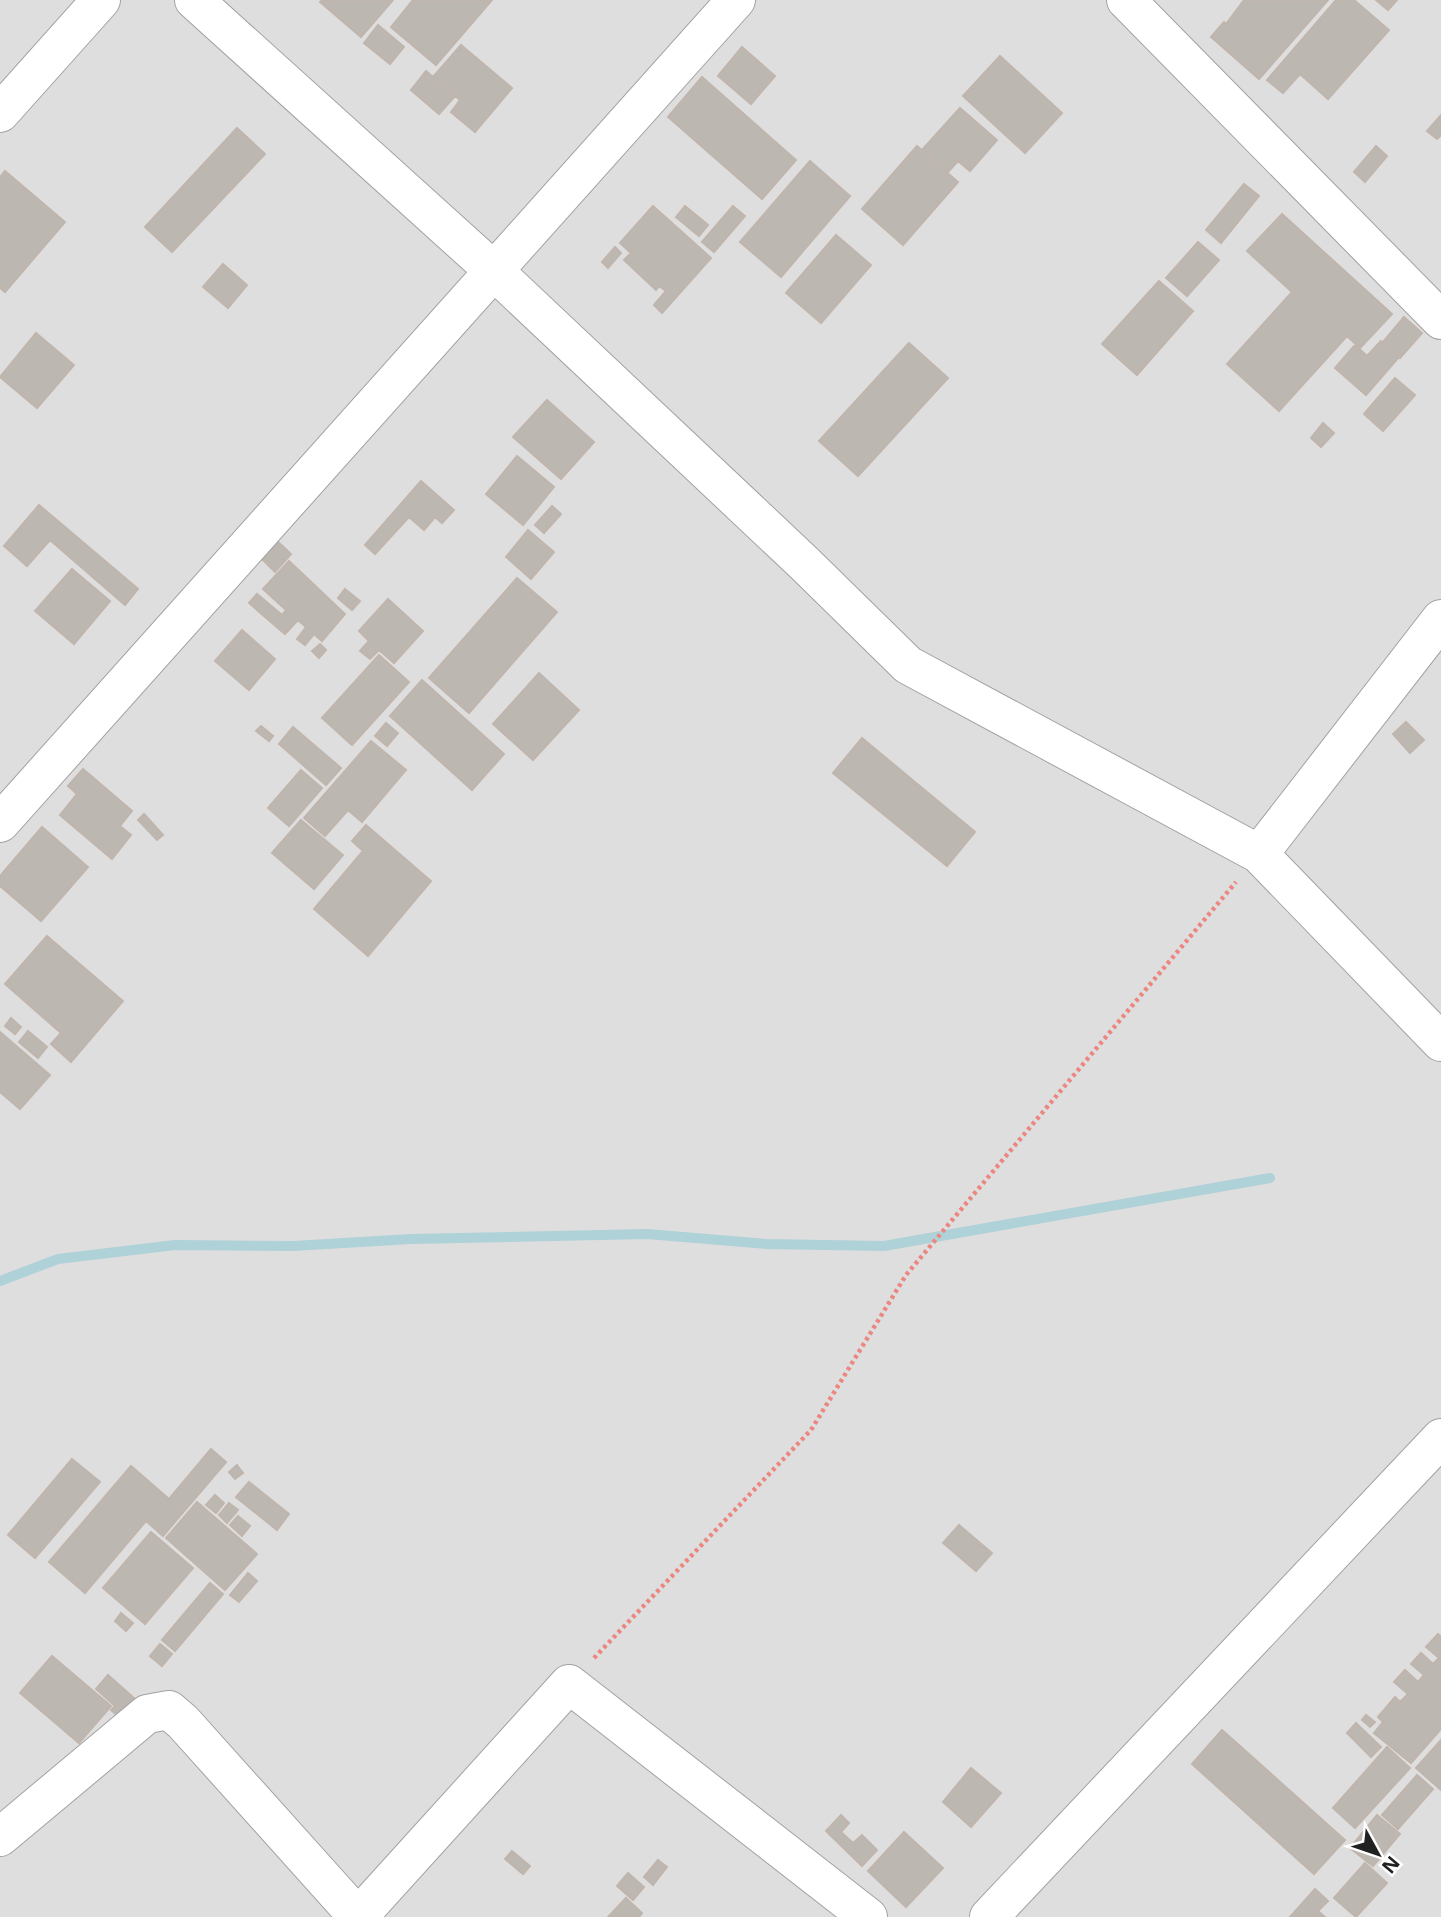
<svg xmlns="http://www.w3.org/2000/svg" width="1441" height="1917" font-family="'Noto Sans',sans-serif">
  <rect width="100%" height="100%" fill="#f0eee9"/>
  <path fill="#dfdede" d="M 0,0 L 1441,0 L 1441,1917 L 0,1917 Z"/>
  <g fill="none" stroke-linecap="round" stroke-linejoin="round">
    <path stroke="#afd1d8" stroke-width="10" d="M 0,1281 L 58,1259 L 175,1245 L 293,1246 L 411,1239 L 647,1234 L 766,1244 L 884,1246 L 1270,1178"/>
  </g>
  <path fill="#bdb7b2" stroke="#c0b5ad" stroke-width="2" d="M 322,0 L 393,0 L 361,37 L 320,2 Z
    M 413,0 L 492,0 L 436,65 L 391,27 Z
    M 1244,0 L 1328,0 L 1259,79 L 1211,37 L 1224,22 L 1226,24 Z
    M 1336,0 L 1354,0 L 1389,30 L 1328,99 L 1300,74 L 1283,93 L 1267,80 Z
    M 1376,0 L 1397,0 L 1388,10 Z
    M 378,25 L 404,47 L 390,64 L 364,43 Z
    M 461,45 L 512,88 L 475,132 L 451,112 L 460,100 L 433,77 Z
    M 742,47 L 775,76 L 751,104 L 718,76 Z
    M 1000,56 L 1062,113 L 1025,153 L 963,96 Z
    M 426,71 L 455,96 L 439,114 L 411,90 Z
    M 702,77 L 796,160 L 762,199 L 668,117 Z
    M 960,108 L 997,140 L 970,171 L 958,161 L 948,172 L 922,150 Z
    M 1441,115 L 1441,135 L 1437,139 L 1427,131 Z
    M 237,128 L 265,154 L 172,252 L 145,227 Z
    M 917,146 L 958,182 L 903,245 L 862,209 Z
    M 1376,146 L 1387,156 L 1365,182 L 1354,172 Z
    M 810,161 L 850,196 L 781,277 L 740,242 Z
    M 5,171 L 65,222 L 5,292 L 0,288 L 0,177 Z
    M 1244,184 L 1259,196 L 1221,243 L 1206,230 Z
    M 653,206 L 711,258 L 662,313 L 654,305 L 666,291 L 659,286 L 656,290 L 624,260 L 631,253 L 620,243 Z
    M 685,206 L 708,225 L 699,236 L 676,217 Z
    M 733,206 L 745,216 L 714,252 L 702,242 Z
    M 1282,214 L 1392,314 L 1360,348 L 1347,336 L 1279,411 L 1227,364 L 1292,292 L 1247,251 Z
    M 836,235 L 871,265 L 821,323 L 786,293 Z
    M 1198,242 L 1219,260 L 1187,296 L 1166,278 Z
    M 615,247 L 621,253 L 608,268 L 602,262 Z
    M 223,264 L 247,285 L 228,308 L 203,287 Z
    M 1159,281 L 1193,311 L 1137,375 L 1102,344 Z
    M 1404,317 L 1422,333 L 1400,358 L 1383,342 Z
    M 36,333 L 74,365 L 37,408 L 0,377 Z
    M 1381,341 L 1399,357 L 1366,395 L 1335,368 L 1355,345 L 1367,356 Z
    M 909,343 L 948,378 L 858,476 L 819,441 Z
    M 1395,378 L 1415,395 L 1383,431 L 1364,414 Z
    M 547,400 L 594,442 L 561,479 L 513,437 Z
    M 1323,423 L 1334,433 L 1321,447 L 1311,438 Z
    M 517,456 L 554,487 L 523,525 L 486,494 Z
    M 421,481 L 454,510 L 442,523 L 435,517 L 424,530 L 409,517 L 375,554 L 365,545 Z
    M 39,505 L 138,589 L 125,605 L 50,540 L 27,566 L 4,546 Z
    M 552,506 L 561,514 L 544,533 L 535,525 Z
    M 528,530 L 554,552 L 531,579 L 506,557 Z
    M 275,539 L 291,554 L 275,572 L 259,556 Z
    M 289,561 L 345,614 L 322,641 L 314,634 L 305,645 L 297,639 L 306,627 L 298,620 L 285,634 L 249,603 L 257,594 L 282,615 L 286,610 L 263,589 Z
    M 72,569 L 110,601 L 74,644 L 35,611 Z
    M 517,578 L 557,612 L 469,713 L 429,678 Z
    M 345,589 L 360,601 L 352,610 L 338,598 Z
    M 388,599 L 423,631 L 394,663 L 379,650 L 370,659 L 360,651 L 369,641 L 359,631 Z
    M 242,630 L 275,659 L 249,690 L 215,661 Z
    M 320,644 L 326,650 L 319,658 L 312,651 Z
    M 379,655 L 409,682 L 352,745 L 322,718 Z
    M 539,673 L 579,710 L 533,760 L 493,724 Z
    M 422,680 L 504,754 L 472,790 L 390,716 Z
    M 1406,722 L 1424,740 L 1410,753 L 1393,734 Z
    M 386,723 L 398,733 L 387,746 L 375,736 Z
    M 261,726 L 273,736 L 269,741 L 256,731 Z
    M 293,727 L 341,768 L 326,785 L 279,744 Z
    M 862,738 L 975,832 L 947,866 L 833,773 Z
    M 371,741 L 406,770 L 362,822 L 348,810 L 325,836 L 304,818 Z
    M 83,769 L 132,811 L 120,826 L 131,835 L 112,859 L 60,815 L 77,794 L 68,786 Z
    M 301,770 L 322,788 L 289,826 L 268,808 Z
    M 144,814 L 163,835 L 157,840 L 138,820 Z
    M 301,820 L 343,855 L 314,889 L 272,853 Z
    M 366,825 L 431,881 L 368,956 L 314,909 L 363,851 L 352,841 Z
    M 42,827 L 88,867 L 41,921 L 0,886 L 0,876 Z
    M 47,936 L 123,1001 L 71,1062 L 51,1044 L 61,1033 L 5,984 Z
    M 11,1018 L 21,1027 L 15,1034 L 5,1026 Z
    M 28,1031 L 47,1047 L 38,1058 L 19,1042 Z
    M 0,1032 L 50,1075 L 20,1109 L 0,1092 Z
    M 211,1449 L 226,1462 L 163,1536 L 146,1521 L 85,1593 L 49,1562 L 131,1466 L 169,1499 Z
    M 72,1459 L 100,1482 L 35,1558 L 8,1535 Z
    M 237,1465 L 243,1473 L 235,1479 L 229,1472 Z
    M 249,1482 L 289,1514 L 277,1530 L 236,1497 Z
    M 215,1495 L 224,1503 L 216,1513 L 206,1505 Z
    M 197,1502 L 257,1554 L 225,1590 L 166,1538 Z
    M 229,1503 L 238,1510 L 227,1523 L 219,1515 Z
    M 238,1516 L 250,1526 L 242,1536 L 230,1525 Z
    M 959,1525 L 992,1553 L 976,1571 L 943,1543 Z
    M 151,1532 L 193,1568 L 145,1624 L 103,1588 Z
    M 248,1573 L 257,1581 L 239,1602 L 230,1595 Z
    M 210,1583 L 223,1594 L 175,1651 L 162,1640 Z
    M 121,1613 L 133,1623 L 126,1631 L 115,1621 Z
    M 1438,1634 L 1441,1637 L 1441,1729 L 1411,1763 L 1374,1733 L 1383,1722 L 1378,1717 L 1395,1697 L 1400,1702 L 1408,1694 L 1394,1682 L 1405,1670 L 1418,1682 L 1424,1675 L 1411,1664 L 1421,1653 L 1433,1664 L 1439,1658 L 1426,1647 Z
    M 160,1644 L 172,1654 L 162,1666 L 150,1656 Z
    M 52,1656 L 111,1706 L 79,1743 L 20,1693 Z
    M 108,1675 L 134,1698 L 118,1716 L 111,1710 L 115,1706 L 96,1689 Z
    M 1366,1715 L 1375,1722 L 1370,1727 L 1362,1720 Z
    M 1356,1723 L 1381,1747 L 1371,1757 L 1347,1733 Z
    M 1222,1730 L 1345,1840 L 1314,1874 L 1192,1764 Z
    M 1441,1740 L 1441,1790 L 1416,1768 Z
    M 1387,1747 L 1410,1768 L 1355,1828 L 1333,1808 Z
    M 971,1768 L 1001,1793 L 971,1827 L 943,1802 Z
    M 1417,1775 L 1433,1789 L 1398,1829 L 1382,1815 Z
    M 841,1815 L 849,1823 L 841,1832 L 853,1843 L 862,1835 L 877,1850 L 862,1866 L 826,1831 Z
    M 1377,1815 L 1400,1834 L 1373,1866 L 1350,1848 Z
    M 904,1832 L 943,1868 L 906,1907 L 868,1871 Z
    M 512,1851 L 530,1866 L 523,1874 L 505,1859 Z
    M 658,1860 L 667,1867 L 653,1885 L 644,1877 Z
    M 1365,1863 L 1387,1883 L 1356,1917 L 1334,1898 Z
    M 628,1873 L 644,1887 L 633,1900 L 617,1886 Z
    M 1315,1889 L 1328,1901 L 1318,1911 L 1325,1917 L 1290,1917 Z
    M 626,1898 L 642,1913 L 639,1917 L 608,1917 Z"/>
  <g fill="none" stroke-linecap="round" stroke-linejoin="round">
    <g stroke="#a2a2a2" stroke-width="40">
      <path id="minor" d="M 194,0 L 494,271 L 804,563 L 908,665 L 1259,854 L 1441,1042
        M 1126,0 L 1441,320
        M 0,113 L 101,0
        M 0,823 L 736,0
        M 1259,854 L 1441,619
        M 0,1837 L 147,1714 L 169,1710 L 183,1722 L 358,1917 L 569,1684 L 868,1917
        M 989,1917 L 1441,1438"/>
    </g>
    <path stroke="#eb8780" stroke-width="4.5" stroke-dasharray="3.5 3.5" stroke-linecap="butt" d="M 594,1658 L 811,1430 L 906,1275 L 1236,882"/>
    <use href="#minor" stroke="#fff" stroke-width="38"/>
  </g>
  <g transform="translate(1378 1854) rotate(130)" stroke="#ffffff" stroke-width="5" paint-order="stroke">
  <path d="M0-5L12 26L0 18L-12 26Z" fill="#212121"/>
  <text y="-10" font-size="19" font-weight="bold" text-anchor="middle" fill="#212121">N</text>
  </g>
</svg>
